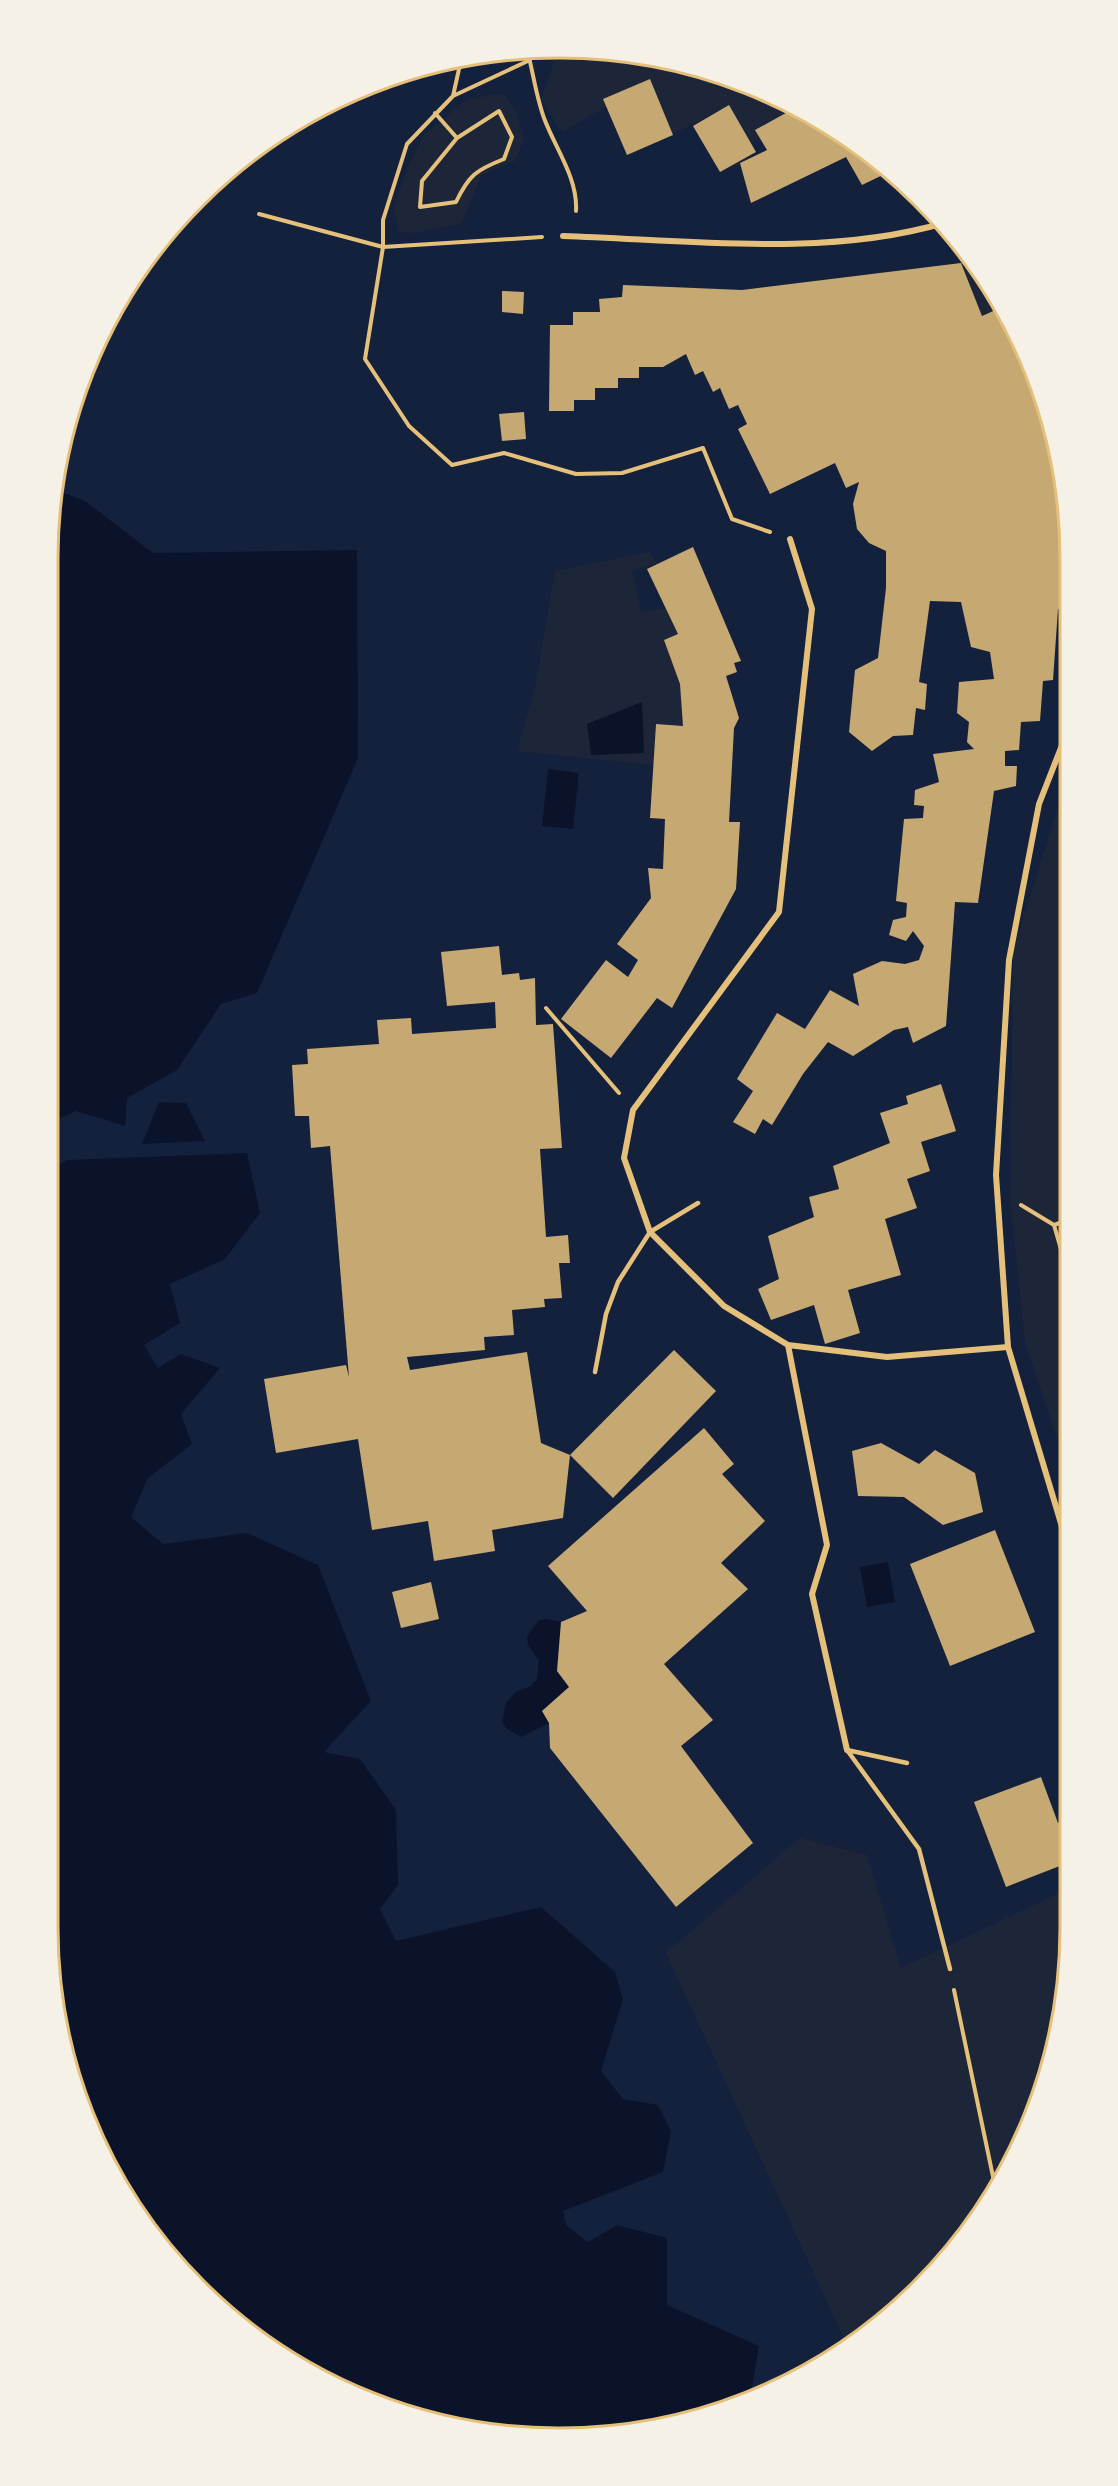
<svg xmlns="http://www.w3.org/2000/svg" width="1118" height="2486" font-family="Signika,sans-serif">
  <rect width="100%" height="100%" fill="#14213d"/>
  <path fill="#1d2539" d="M 558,50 L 626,52 L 724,75 L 813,119 L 743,145 L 719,111 L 651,145 L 623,97 L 562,132 L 541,100 Z
    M 490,95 L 504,95 L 516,111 L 524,139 L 515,161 L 482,175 L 461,224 L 414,233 L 399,232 L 394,208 L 407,168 L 424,135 L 466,100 Z
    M 958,245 L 1000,308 L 982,316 L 961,263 Z
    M 649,552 L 658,563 L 632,571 L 641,612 L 666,608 L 678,634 L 664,640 L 680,684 L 683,726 L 656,724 L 653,765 L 517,751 L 535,687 L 555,571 Z
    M 1066,781 L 1069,1474 L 1025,1342 L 1010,1198 L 1013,951 Z
    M 800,1838 L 867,1855 L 901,1968 L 1070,1888 L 1070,1927 L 1043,2092 L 1002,2182 L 943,2264 L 846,2343 L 666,1953 Z"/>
  <path fill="#0b132b" d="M 59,491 L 85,501 L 153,553 L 357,550 L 358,758 L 257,993 L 221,1004 L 177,1070 L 127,1098 L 125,1126 L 76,1111 L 48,1124 L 48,559 Z
    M 642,702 L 644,753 L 591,755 L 587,724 Z
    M 548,769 L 579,773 L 573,829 L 542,826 Z
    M 159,1102 L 186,1103 L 205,1141 L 142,1144 Z
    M 247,1153 L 260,1213 L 225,1259 L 170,1284 L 180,1323 L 144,1345 L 158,1368 L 181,1354 L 220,1368 L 181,1414 L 192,1444 L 148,1478 L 131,1517 L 163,1544 L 247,1533 L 318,1565 L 371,1701 L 324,1752 L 360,1759 L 396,1810 L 398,1885 L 380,1909 L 396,1941 L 541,1907 L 615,1972 L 623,1999 L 601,2071 L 623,2099 L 658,2105 L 671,2131 L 663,2172 L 563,2211 L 566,2225 L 588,2242 L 617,2225 L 667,2238 L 667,2305 L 759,2346 L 750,2399 L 723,2411 L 626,2434 L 460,2428 L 303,2369 L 175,2264 L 116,2182 L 75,2092 L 48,1927 L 48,1172 L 67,1160 Z
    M 888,1562 L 895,1602 L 867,1607 L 860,1567 Z
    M 546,1619 L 561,1622 L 557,1671 L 569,1687 L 542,1711 L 549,1723 L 521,1737 L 506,1728 L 502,1721 L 506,1703 L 516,1692 L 531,1686 L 537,1679 L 539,1661 L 528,1645 L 527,1636 L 539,1620 Z"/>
  <path fill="#c6a872" d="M 650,79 L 673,135 L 627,155 L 603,99 Z
    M 729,105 L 756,152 L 720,172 L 693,126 Z
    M 793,109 L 843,134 L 887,173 L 862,185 L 846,157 L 751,203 L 740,163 L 767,150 L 755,130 Z
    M 961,263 L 982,316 L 1000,308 L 1017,333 L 1066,492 L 1066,609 L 1058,609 L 1053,680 L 1043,681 L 1040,721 L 1021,722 L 1019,750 L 1005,751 L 1005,766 L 1017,766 L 1016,786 L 994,791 L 978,903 L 955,902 L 946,1026 L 913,1043 L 908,1027 L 894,1030 L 853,1056 L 828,1042 L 803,1074 L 772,1125 L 763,1119 L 755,1134 L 733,1122 L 753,1091 L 737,1079 L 777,1013 L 805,1029 L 830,990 L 859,1006 L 853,974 L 882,961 L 905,964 L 919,960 L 924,946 L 913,931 L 906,941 L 889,935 L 893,920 L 906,917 L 907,903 L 896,901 L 904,819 L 923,818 L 924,806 L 914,805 L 915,790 L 939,782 L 933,754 L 974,749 L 967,742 L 969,722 L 957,713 L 959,682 L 994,679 L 990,652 L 971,647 L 961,602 L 930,601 L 919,682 L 927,684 L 925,710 L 916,708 L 913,735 L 893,736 L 872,751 L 849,732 L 855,670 L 878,658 L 886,588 L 886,551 L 869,543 L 857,529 L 853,504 L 859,482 L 846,488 L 835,463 L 770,494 L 738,429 L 747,424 L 738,405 L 729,409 L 720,388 L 713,392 L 703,371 L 695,375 L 686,354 L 663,367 L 639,367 L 639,378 L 618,378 L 618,388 L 595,388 L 595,400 L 574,400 L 574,411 L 549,411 L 550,325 L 573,325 L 573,312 L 600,312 L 599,299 L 622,297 L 623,285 L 742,290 Z
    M 502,291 L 524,292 L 523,314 L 502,312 Z
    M 524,412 L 526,439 L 502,441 L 499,414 Z
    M 693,547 L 741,661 L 734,663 L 737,672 L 726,676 L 739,718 L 734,728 L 729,822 L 740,822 L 736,889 L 672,1008 L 657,998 L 611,1058 L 561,1019 L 606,960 L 628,977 L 638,960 L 617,944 L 651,898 L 648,868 L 663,869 L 665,819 L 650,818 L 656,724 L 683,726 L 680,684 L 664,640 L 678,634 L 647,569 Z
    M 499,946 L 502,975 L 519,973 L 520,980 L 535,978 L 536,1025 L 553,1024 L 562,1148 L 540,1149 L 546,1237 L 568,1235 L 570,1263 L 559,1263 L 562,1298 L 544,1299 L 545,1307 L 512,1310 L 514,1335 L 484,1337 L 485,1350 L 407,1357 L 410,1370 L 527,1352 L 541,1443 L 570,1455 L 563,1518 L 492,1530 L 495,1551 L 434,1561 L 428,1521 L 372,1530 L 358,1439 L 276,1453 L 264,1379 L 346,1365 L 349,1377 L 330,1146 L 311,1148 L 309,1116 L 295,1116 L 292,1065 L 308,1064 L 307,1049 L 379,1044 L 377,1020 L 411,1018 L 412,1034 L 496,1028 L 495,1002 L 447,1006 L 441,952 Z
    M 941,1084 L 956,1131 L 921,1142 L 930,1171 L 907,1179 L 917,1208 L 885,1219 L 901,1275 L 848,1290 L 860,1333 L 825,1344 L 814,1305 L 771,1320 L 758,1289 L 779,1279 L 768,1236 L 814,1217 L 809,1197 L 839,1189 L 833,1166 L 890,1143 L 880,1113 L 908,1104 L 906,1096 Z
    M 674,1350 L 716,1391 L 613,1498 L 570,1455 Z
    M 704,1428 L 734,1464 L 722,1474 L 765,1521 L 721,1563 L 748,1589 L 664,1664 L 713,1720 L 681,1746 L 753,1843 L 676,1907 L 550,1748 L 549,1723 L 542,1711 L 569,1687 L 557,1671 L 561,1622 L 587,1611 L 548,1566 Z
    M 881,1443 L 919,1464 L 935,1450 L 975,1473 L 983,1512 L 943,1525 L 904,1497 L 858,1496 L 852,1451 Z
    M 995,1530 L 1035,1632 L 950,1666 L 910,1564 Z
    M 431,1582 L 439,1619 L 401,1628 L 392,1592 Z
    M 1041,1777 L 1058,1823 L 1070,1819 L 1070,1862 L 1006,1887 L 974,1802 Z"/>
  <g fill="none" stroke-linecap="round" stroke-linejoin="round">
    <path stroke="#e5c07b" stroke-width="4" d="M 527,49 C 533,72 536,96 544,118 C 555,148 578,178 576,211
      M 530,60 L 453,96 L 407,144 L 383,220 L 383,247 L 365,359 L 409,426 L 452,465 L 504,453 L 576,474 L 622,473 L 703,448 L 732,519 L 770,532
      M 453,96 L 461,60
      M 499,111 L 512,137 L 504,159 C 476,170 469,175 456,202 L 420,207 L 422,181 L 457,138 Z
      M 435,113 L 457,138
      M 259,214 L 383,247 L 542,237
      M 546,1008 L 619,1093
      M 1021,1205 L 1054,1225 L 1068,1274
      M 1054,1225 L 1068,1220
      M 954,1990 L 996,2191"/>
    <path stroke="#e5c07b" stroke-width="4.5" d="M 595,1372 L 606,1314 L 618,1282 L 650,1232 L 698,1203
      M 847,1750 L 919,1849 L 950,1969
      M 847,1750 L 907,1763"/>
    <path stroke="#e5c07b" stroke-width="6" d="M 563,236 C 687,240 824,258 944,223
      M 790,539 L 812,609 L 779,912 L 633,1110 L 624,1158 L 650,1232 L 724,1306 L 788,1345 L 887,1357 L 1008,1347
      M 1066,735 L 1039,804 L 1009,960 L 996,1175 L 1008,1347 L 1069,1550
      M 788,1345 L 827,1545 L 812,1594 L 847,1750"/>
  </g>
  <path d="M0 0H1118V2486H0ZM558 58H560A500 500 0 0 1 1060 558V1928A500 500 0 0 1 560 2428H558A500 500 0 0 1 58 1928V558A500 500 0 0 1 558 58Z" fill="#f6f1e7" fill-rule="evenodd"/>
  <path fill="none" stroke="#e5c07b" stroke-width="3" d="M558 58H560A500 500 0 0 1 1060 558V1928A500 500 0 0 1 560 2428H558A500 500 0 0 1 58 1928V558A500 500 0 0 1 558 58Z"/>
</svg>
